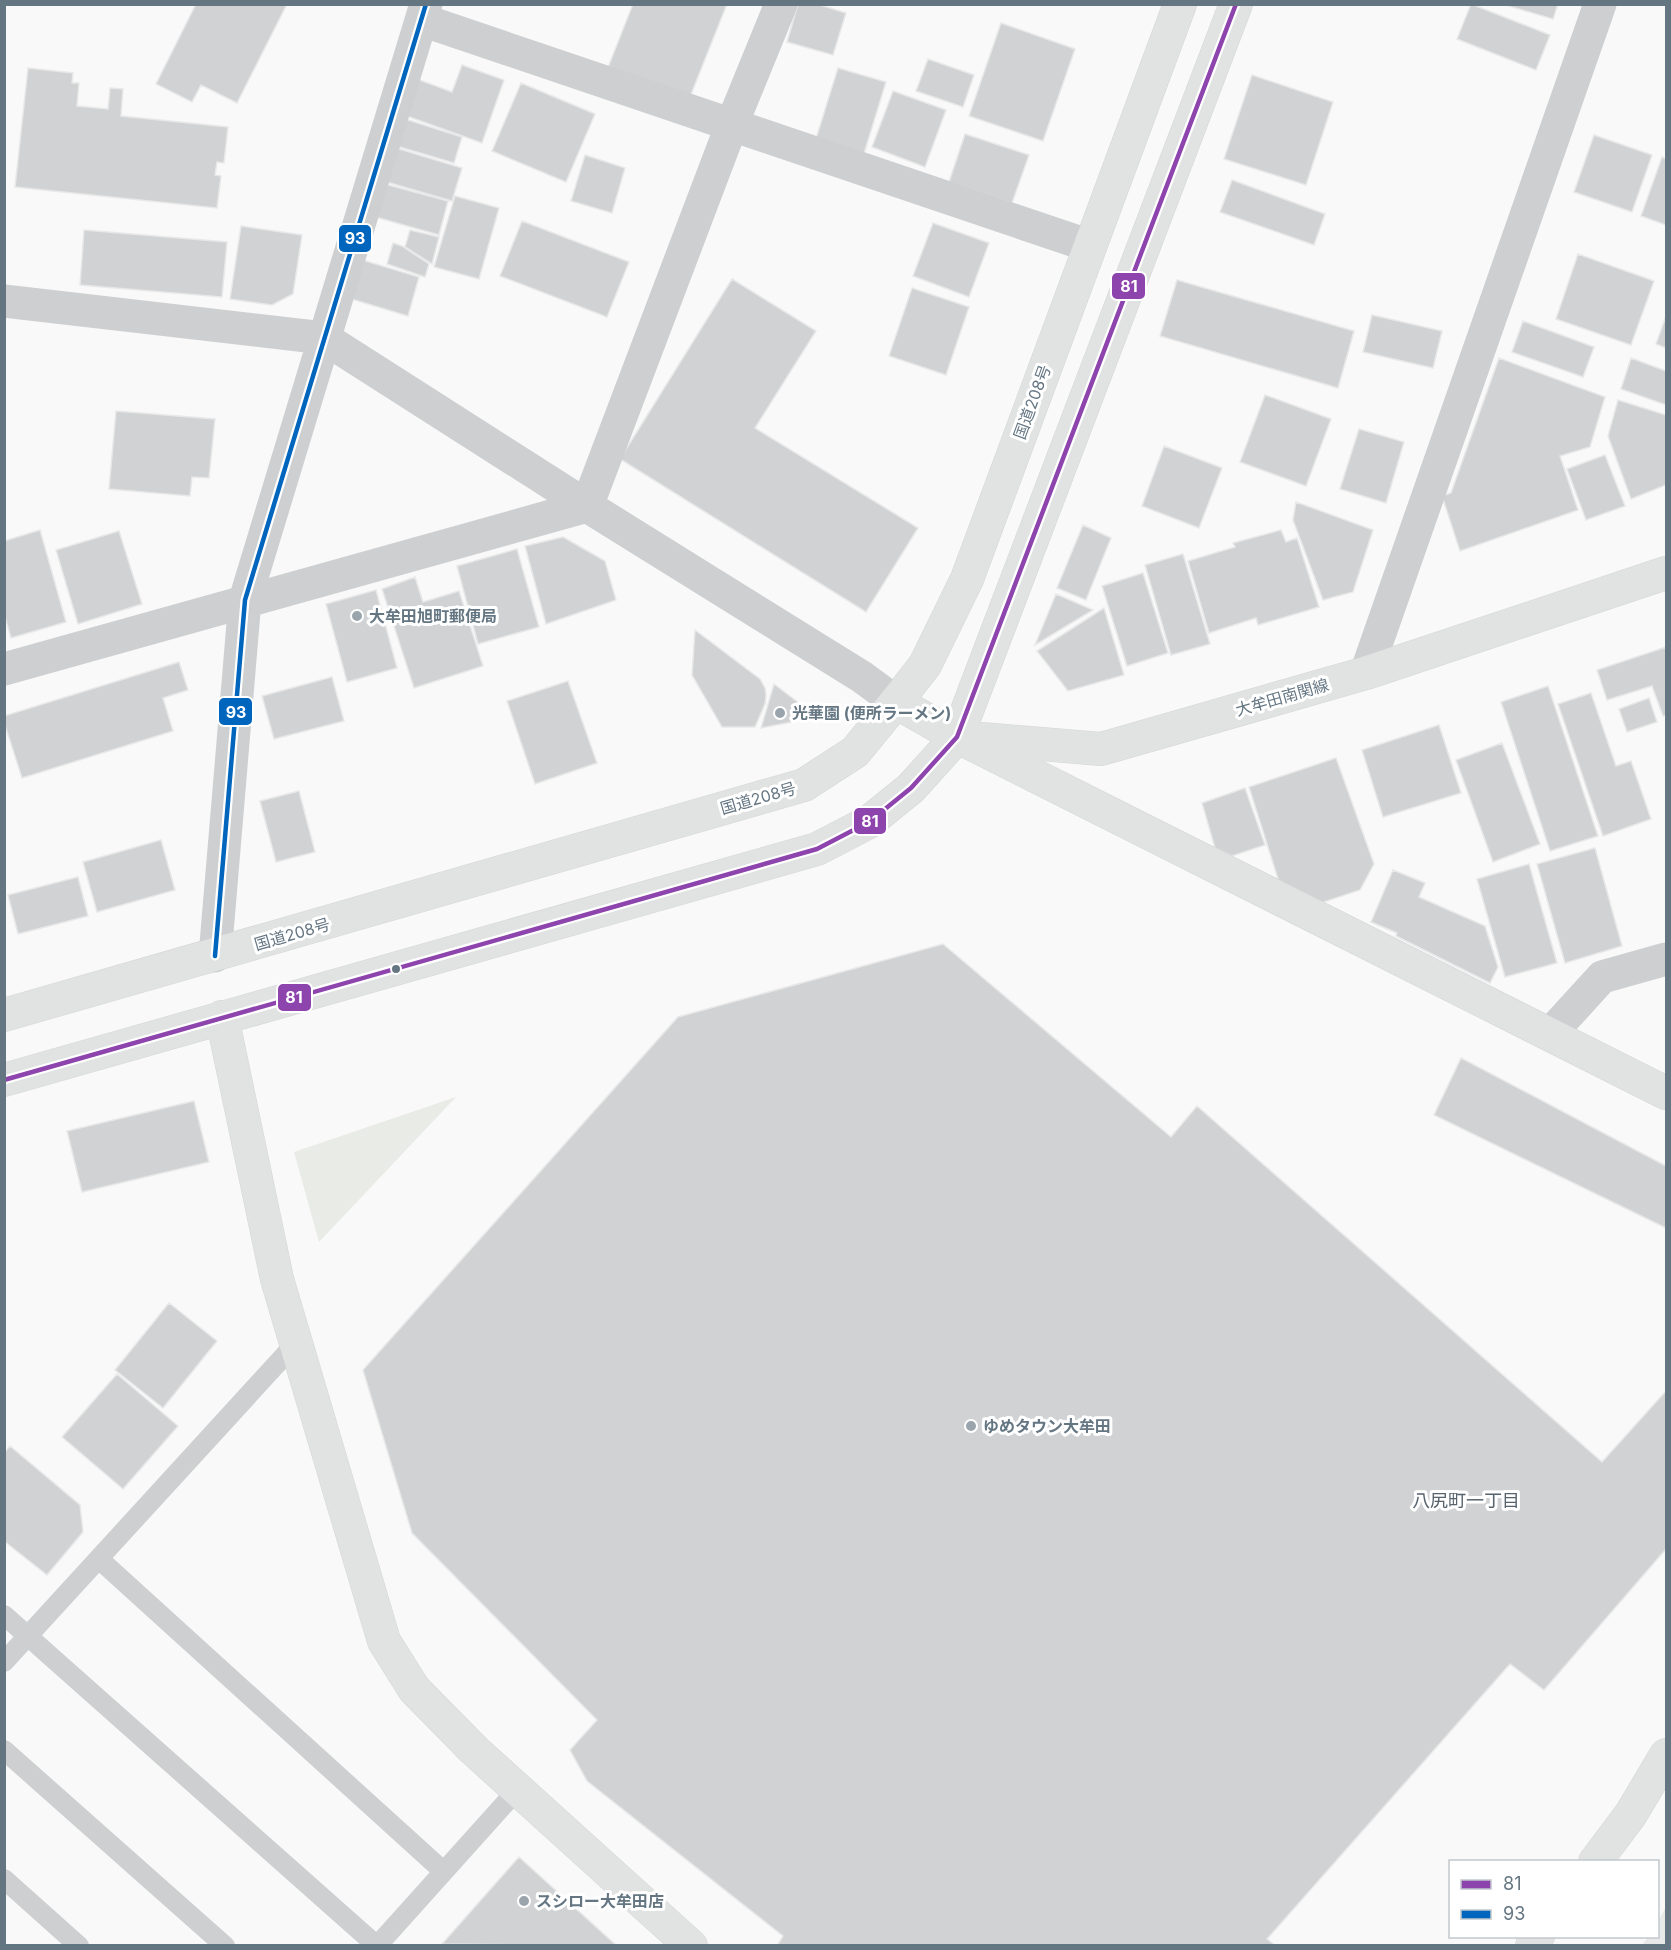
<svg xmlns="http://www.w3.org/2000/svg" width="1671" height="1950" font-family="Inter,'Noto Sans JP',sans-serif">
  <rect width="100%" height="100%" fill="#f9f9f9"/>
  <path fill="#e8e9e9" d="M 1666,1907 L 1666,1945 L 1642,1945 L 1648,1937 L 1658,1936 L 1658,1921 Z"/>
  <path fill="#e8ebe6" d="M 456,1097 L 319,1242 L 294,1152 Z"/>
  <path fill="#d0d2d3" stroke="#e8e8e8" stroke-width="1.5" d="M 196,4 L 287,4 L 237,103 L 201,85 L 192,102 L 156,84 Z
    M 633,4 L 727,4 L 688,102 L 607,70 Z
    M 798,4 L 817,4 L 846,13 L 833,55 L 787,42 Z
    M 1471,4 L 1550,35 L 1536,70 L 1457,39 Z
    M 1502,4 L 1558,4 L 1553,19 Z
    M 1001,23 L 1075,49 L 1043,141 L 969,116 Z
    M 928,59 L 974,75 L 963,107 L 916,91 Z
    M 462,65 L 504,80 L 482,143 L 404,115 L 417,79 L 452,92 Z
    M 28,68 L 73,73 L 72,83 L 79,83 L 77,106 L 108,109 L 110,88 L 123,89 L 121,116 L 228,127 L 224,163 L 217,162 L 215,175 L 221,176 L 217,208 L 15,187 Z
    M 838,68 L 886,82 L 862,160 L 814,145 Z
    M 1252,75 L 1333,102 L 1306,185 L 1224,159 Z
    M 521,83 L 595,114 L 566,182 L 492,151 Z
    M 893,91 L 946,110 L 925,167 L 872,147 Z
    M 402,118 L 462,137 L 454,163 L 393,145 Z
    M 965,134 L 1029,155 L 1012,203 L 949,182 Z
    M 1594,135 L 1652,155 L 1632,212 L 1574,192 Z
    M 393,147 L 462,168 L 452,201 L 383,181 Z
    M 585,155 L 625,168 L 612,213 L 571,201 Z
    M 1662,157 L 1666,159 L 1666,225 L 1641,216 Z
    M 1232,180 L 1325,214 L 1314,245 L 1220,212 Z
    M 381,183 L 448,201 L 439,235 L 372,216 Z
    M 455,196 L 499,208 L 479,279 L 434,267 Z
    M 522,221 L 629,262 L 607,317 L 500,276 Z
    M 933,223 L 989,243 L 969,297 L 913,276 Z
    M 241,226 L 302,235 L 293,294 L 272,305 L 230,299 Z
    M 84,230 L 227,242 L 222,297 L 80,285 Z
    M 410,230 L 439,237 L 432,264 L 405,247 Z
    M 393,243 L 402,246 L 429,264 L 425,277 L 387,264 Z
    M 1578,254 L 1654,281 L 1631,345 L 1556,319 Z
    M 359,259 L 419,277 L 408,316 L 348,298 Z
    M 732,279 L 816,331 L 755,428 L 918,528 L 866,612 L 620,459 Z
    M 1177,280 L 1354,331 L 1338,388 L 1160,336 Z
    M 912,288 L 969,307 L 946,375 L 889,356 Z
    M 1372,315 L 1442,331 L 1433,368 L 1363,352 Z
    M 1666,316 L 1666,348 L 1656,344 Z
    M 1523,321 L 1594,347 L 1583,377 L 1512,352 Z
    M 1499,358 L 1605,397 L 1590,447 L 1560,456 L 1578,510 L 1460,551 L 1442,496 L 1451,493 Z
    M 1631,358 L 1666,371 L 1666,405 L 1621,389 Z
    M 1265,395 L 1331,419 L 1306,486 L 1240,462 Z
    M 1618,400 L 1666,415 L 1666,485 L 1631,499 L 1608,436 Z
    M 116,411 L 215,419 L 209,478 L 192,477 L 190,496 L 109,489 Z
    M 1359,429 L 1404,442 L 1386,503 L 1340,489 Z
    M 1164,446 L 1222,468 L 1199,528 L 1142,506 Z
    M 1605,455 L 1625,506 L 1586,520 L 1567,469 Z
    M 1296,502 L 1373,530 L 1353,592 L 1323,600 L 1293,520 Z
    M 1083,525 L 1111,538 L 1086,600 L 1057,588 Z
    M 40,530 L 66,622 L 11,638 L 4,613 L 4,541 Z
    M 1281,530 L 1286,542 L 1297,538 L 1319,607 L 1258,625 L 1256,618 L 1209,633 L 1188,561 L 1235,547 L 1233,543 Z
    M 119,531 L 142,604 L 78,624 L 56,550 Z
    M 563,537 L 605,561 L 616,600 L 546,624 L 525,546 Z
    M 517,549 L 539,627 L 478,644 L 457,566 Z
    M 1183,554 L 1210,644 L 1171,655 L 1145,565 Z
    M 1143,573 L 1168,653 L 1127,666 L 1102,586 Z
    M 415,577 L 423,602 L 459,591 L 483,666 L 414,688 L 382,589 Z
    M 376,590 L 397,668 L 347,682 L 326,604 Z
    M 1056,594 L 1093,610 L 1035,645 Z
    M 1104,608 L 1124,675 L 1068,691 L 1037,651 Z
    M 695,630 L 760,679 L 765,688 L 766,695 L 765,704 L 755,727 L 722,727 L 692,675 Z
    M 1666,647 L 1666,715 L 1663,716 L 1652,686 L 1607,700 L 1597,670 Z
    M 179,662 L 188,690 L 163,698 L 173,731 L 22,778 L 4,722 L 4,716 Z
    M 332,677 L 344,721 L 274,739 L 262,696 Z
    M 568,681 L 597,763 L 535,784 L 507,701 Z
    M 774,684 L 799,703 L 792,722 L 761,728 Z
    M 1548,686 L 1598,836 L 1550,851 L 1501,702 Z
    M 1591,693 L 1616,766 L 1631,761 L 1651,819 L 1603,836 L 1558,704 Z
    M 1649,698 L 1657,722 L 1627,732 L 1619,709 Z
    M 1439,725 L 1461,793 L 1383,817 L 1362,750 Z
    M 1502,743 L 1540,844 L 1493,862 L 1456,760 Z
    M 1336,758 L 1374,864 L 1360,890 L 1318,904 L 1280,885 L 1249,787 Z
    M 1245,788 L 1265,845 L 1232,856 L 1215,848 L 1202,803 Z
    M 299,791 L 315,852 L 276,862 L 260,801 Z
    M 161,840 L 175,890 L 97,912 L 83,862 Z
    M 1595,848 L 1622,946 L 1565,963 L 1537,864 Z
    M 1529,864 L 1557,963 L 1505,977 L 1477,879 Z
    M 1393,870 L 1425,883 L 1419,897 L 1485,926 L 1498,967 L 1490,983 L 1396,936 L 1397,933 L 1371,922 Z
    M 78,877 L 88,916 L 18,934 L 8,895 Z
    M 943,944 L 1171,1137 L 1197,1106 L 1602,1462 L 1666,1391 L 1666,1549 L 1544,1690 L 1510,1664 L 1267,1939 L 1276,1946 L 777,1946 L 783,1936 L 587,1781 L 570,1750 L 597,1720 L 412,1533 L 363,1370 L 678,1017 Z
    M 1461,1058 L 1666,1166 L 1666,1228 L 1434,1115 Z
    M 194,1101 L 209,1162 L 82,1192 L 67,1131 Z
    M 169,1303 L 217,1341 L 163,1408 L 115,1370 Z
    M 117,1374 L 178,1426 L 123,1489 L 62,1437 Z
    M 10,1446 L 80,1505 L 83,1532 L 47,1575 L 4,1541 L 4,1453 Z
    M 519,1857 L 617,1946 L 442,1944 Z"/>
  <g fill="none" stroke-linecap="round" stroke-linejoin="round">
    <g stroke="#d5d6d7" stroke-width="34">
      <path id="secondary" d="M 958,737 L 1666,1093
        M 222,1017 L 277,1279 L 384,1641 L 414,1689 L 474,1750 L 691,1946
        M 1595,1862 L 1631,1814 L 1666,1755
        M 1532,1946 L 1538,1936"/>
    </g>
    <g stroke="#d5d6d7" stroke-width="34">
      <path id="primary" d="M 896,702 L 957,737 L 1101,749 L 1366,673 L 1666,573"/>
    </g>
    <g stroke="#d5d6d6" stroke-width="34">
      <path id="highway" d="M 4,1015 L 804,785 L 855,752 L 896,702 L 925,665 L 967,579 L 1180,4
        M 4,1080 L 817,849 L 869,822 L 911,788 L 957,737 L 1236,4"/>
    </g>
    <path stroke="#cecfd0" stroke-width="20" d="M 99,1559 L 443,1871
      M 4,1615 L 377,1946
      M 4,1662 L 295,1344
      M 4,1750 L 225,1946
      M 4,1879 L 79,1946
      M 377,1946 L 518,1789"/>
    <path stroke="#cecfd0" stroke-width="33" d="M 422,20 L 1090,246
      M 4,301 L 324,338 L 587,506 L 862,677 L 896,702
      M 587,506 L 732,124 L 781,4
      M 4,669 L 587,506
      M 1366,673 L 1600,4
      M 215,956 L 245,600 L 426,4
      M 1550,1034 L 1602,977 L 1666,959"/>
    <use href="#secondary" stroke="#e1e2e2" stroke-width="33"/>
    <use href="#primary" stroke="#e1e2e2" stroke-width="33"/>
    <use href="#highway" stroke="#e1e2e2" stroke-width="33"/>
    <g stroke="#fff" stroke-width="9">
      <path id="bus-1" d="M 4,1080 L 817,849 L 869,822 L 911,788 L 957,737 L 1236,4"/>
    </g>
    <g stroke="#fff" stroke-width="9">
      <path id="bus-2" d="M 215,956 L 245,600 L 426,4"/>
    </g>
    <use href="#bus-1" stroke="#8e44ad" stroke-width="4.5"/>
    <use href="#bus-2" stroke="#0065bd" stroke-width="4.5"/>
  </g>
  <g fill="#99a4ac" stroke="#fff" stroke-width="2">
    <circle cx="357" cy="616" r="6"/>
    <circle cx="780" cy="713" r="6"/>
    <circle cx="971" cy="1426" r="6"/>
    <circle cx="524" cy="1901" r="6"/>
  </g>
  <circle fill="#657683" stroke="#fff" stroke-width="2" cx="396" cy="969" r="5"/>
  <g text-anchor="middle" stroke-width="6" stroke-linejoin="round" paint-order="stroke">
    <g font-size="16" fill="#657683" stroke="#fff">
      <text transform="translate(1032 402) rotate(-70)" y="6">国道208号</text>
      <text transform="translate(1282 697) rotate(-16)" y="6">大牟田南関線</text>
      <text transform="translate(758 798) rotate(-16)" y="6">国道208号</text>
      <text transform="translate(292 934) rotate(-16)" y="6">国道208号</text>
    </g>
    <g font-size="16" font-weight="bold" fill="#657683" stroke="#fff" text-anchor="start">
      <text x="369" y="622">大牟田旭町郵便局</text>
      <text x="792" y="719">光華園 (便所ラーメン)</text>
      <text x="983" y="1432">ゆめタウン大牟田</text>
      <text x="536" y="1907">スシロー大牟田店</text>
    </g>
    <g font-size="18" fill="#57646e" stroke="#fff">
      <text x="1466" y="1507">八尻町一丁目</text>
    </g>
  </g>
  <g stroke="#fff" stroke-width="2">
    <rect x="338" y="224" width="34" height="29" rx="6" fill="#0065bd"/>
    <rect x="1111" y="272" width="35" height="28" rx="6" fill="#8e44ad"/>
    <rect x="218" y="697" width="35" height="29" rx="6" fill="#0065bd"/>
    <rect x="853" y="807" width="34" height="28" rx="6" fill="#8e44ad"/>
    <rect x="277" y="983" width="35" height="29" rx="6" fill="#8e44ad"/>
  </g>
  <g font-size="16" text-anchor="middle" font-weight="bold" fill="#fff">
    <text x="355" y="244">93</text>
    <text x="1129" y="292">81</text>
    <text x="236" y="718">93</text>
    <text x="870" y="827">81</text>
    <text x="294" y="1003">81</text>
  </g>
  <rect width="1671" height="1950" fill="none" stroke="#657683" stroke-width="12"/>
  <rect x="1449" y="1860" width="210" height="78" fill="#ffffff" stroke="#c1c8cd" stroke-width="1.5"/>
  <rect x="1461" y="1880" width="30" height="9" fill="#8e44ad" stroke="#c1c8cd" stroke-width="1.5"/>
  <text x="1503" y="1890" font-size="18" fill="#657683">81</text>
  <rect x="1461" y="1910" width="30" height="9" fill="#0065bd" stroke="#c1c8cd" stroke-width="1.5"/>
  <text x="1503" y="1920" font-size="18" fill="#657683">93</text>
</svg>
